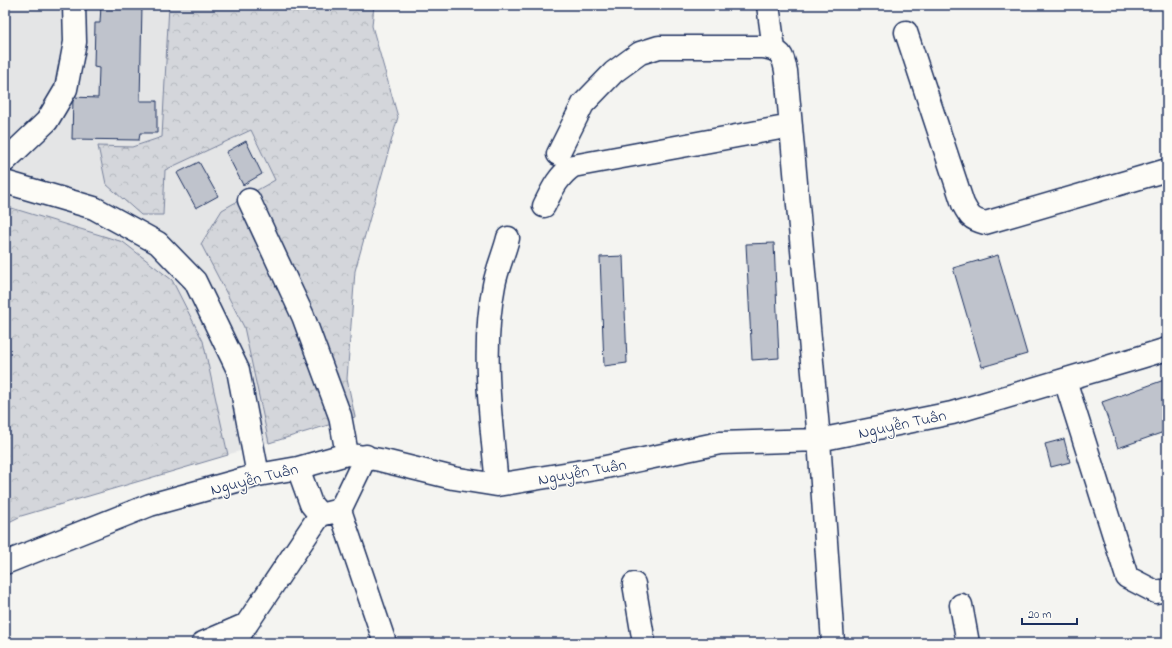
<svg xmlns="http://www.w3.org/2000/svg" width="1172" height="648" font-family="'Indie Flower',sans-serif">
  <defs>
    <pattern id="forest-crowns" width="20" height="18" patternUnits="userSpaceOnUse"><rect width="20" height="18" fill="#d4d6db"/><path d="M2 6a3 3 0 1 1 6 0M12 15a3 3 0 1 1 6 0" fill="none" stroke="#b5b8be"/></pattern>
  </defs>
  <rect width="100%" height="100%" fill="#f4f4f1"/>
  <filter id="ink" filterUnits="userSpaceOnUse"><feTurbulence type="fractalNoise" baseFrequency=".025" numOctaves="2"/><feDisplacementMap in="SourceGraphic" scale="8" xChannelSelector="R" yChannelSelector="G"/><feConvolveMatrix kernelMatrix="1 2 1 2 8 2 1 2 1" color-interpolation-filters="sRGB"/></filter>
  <g filter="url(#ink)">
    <path fill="#e4e5e6" d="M 5,5 L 374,5 L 372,26 L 398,117 L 355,271 L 347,379 L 355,417 L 21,516 L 5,524 Z"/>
    <path fill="url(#forest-crowns)" stroke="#78829c" d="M 169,5 L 374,5 L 372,26 L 398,117 L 355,271 L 347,379 L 355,417 L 269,443 L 244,327 L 201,244 L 222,210 L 275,180 L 251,130 L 165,170 L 163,215 L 141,215 L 106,184 L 98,146 L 132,147 L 162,137 Z
      M 5,206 L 123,242 L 172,280 L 203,341 L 228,455 L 21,516 L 5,524 Z"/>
    <path fill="#bfc3cc" stroke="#1b2f5e" d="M 101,5 L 142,5 L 140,101 L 157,101 L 157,133 L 140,133 L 139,140 L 72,139 L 73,97 L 98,98 L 99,68 L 94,67 L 95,23 L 100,23 Z
      M 246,141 L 262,174 L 243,185 L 226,152 Z
      M 199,162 L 218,196 L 196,208 L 177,173 Z
      M 1167,191 L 1167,213 L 1162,193 Z
      M 774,243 L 779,358 L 752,360 L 746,244 Z
      M 998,255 L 1027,354 L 982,367 L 953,268 Z
      M 623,256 L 627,363 L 604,366 L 600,257 Z
      M 1167,379 L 1167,431 L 1118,448 L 1102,402 Z
      M 1064,439 L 1070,462 L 1051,467 L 1045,444 Z"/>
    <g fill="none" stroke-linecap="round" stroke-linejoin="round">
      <g stroke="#1b2f5e" stroke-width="25">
        <path id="minor" d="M 768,5 L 774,49
          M 906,32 L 963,204 C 970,217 971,219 985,223 L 1167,170
          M 558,154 L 583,104 L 614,72 L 640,53 L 659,47 L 763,47 C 781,50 783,55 786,71 L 819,440 L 833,643
          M 5,161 L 47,121 L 66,89 L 75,42 L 74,5
          M 5,182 L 94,208 L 158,243 L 195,281 L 238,370 L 258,475
          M 249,200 L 303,316 L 340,416 L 347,454
          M 544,206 C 552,190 558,176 573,166 L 791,126
          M 1065,380 L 1127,577 L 1156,592 L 1167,590
          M 298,468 L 311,504 L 320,515
          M 497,485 C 491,419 481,351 494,285 C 497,269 504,254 508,238
          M 340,510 L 385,643
          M 5,563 L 150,505 L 258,475 L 298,468 L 347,454 L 380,460 L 453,478 L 497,485 L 601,468 L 720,443 L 819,440 L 952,413 L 1141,357 L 1167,349
          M 634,584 L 644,643
          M 961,605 L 968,643
          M 203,643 L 247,624
          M 234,643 L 320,515 L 340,510 L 366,456"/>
      </g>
      <use href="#minor" stroke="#fdfcf7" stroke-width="22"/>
    </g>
  </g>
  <g text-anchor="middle" stroke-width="3" stroke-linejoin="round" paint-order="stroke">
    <g font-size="16" fill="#1b2f5e" stroke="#fdfcf7">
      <text transform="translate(902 423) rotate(-12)" y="6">Nguyễn Tuân</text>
      <text transform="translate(582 471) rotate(-10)" y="6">Nguyễn Tuân</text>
      <text transform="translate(254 478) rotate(-14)" y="6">Nguyễn Tuân</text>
    </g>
  </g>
  <rect width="1172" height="648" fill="none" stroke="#fdfcf7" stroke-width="20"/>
  <rect x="10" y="10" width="1152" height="628" fill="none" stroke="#1b2f5e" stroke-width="1.5" filter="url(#ink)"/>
  <path d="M1022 618v6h55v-6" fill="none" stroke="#1b2f5e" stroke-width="2"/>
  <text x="1028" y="618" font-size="12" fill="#1b2f5e" stroke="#fdfcf7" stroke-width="3" paint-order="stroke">20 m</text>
</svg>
